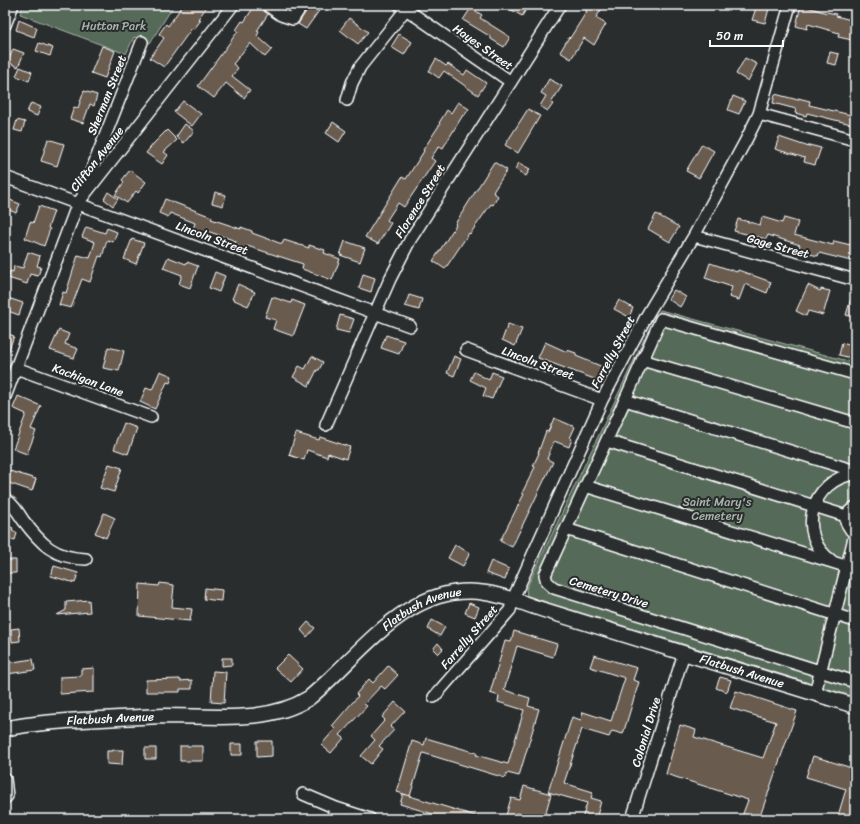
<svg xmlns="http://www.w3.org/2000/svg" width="860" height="824" font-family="Sriracha,sans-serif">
  <rect width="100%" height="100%" fill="#2a2d2e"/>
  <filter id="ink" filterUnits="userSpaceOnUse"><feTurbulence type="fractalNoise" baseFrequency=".025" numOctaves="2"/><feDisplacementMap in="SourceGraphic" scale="8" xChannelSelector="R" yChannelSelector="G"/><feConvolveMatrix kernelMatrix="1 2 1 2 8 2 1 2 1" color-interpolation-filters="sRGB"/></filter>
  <g filter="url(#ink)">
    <path fill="#546b58" stroke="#aab5ac" d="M 23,5 L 174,5 L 150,43 L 134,37 L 126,54 L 20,14 Z
      M 660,310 L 855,363 L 855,697 L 527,596 L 526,589 L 644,339 Z"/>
    <path fill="#695b50" stroke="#fff" d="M 183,5 L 208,5 L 198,19 L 201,20 L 194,29 L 192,28 L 164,67 L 150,58 L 164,38 L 159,34 L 166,24 L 168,26 Z
      M 255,5 L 260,5 L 263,10 L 268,14 L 257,31 L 259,32 L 257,36 L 272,49 L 265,57 L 250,43 L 233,64 L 238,68 L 232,76 L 250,90 L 244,98 L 226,83 L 214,98 L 198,86 L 238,31 L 236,30 L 242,21 L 244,22 Z
      M 310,5 L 323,5 L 306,29 L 298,24 Z
      M 503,5 L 529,5 L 522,16 Z
      M 589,5 L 604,5 L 596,18 L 606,24 L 594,45 L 584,38 L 571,59 L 560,52 L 569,37 L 570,38 L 587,11 L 585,10 Z
      M 757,5 L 770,5 L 765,23 L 752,20 Z
      M 801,5 L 827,13 L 827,12 L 836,14 L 836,16 L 855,21 L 852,40 L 838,37 L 839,33 L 808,24 L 807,29 L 796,26 Z
      M 471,8 L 482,15 L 480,18 L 510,37 L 504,47 L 491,39 L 491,37 L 463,20 Z
      M 349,18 L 368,32 L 358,44 L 340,30 Z
      M 19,20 L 37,28 L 34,37 L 16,30 Z
      M 399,34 L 412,42 L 404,55 L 391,47 Z
      M 39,43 L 53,48 L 50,56 L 36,51 Z
      M 102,46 L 115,51 L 105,78 L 91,73 Z
      M 13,49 L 24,53 L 18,67 L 8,62 Z
      M 830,52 L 839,54 L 836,65 L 827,63 Z
      M 745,58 L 757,64 L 748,81 L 736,74 Z
      M 436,59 L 446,66 L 448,64 L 464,75 L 467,70 L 486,83 L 478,95 L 444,71 L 439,78 L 429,71 Z
      M 20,67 L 32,72 L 29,81 L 16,76 Z
      M 549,79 L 562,86 L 551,103 L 553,104 L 548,111 L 540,106 L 546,96 L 541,93 Z
      M 84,91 L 97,95 L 94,106 L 90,104 L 83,123 L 70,119 L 74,107 L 78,108 Z
      M 775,94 L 798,100 L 798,98 L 810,101 L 809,105 L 855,116 L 855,125 L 807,113 L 806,116 L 795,113 L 796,109 L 773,103 Z
      M 733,96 L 745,101 L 739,114 L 728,110 Z
      M 183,101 L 201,114 L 192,126 L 174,112 Z
      M 458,102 L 469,109 L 464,116 L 463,115 L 443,148 L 439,146 L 431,158 L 435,161 L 404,207 L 398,203 L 387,220 L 391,223 L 378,244 L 365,237 L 402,177 L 406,179 L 417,162 L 424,151 L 423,150 L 440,124 L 439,123 L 447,110 L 451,113 Z
      M 31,103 L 41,107 L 37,116 L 27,112 Z
      M 528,109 L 540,116 L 518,153 L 505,145 Z
      M 17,120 L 25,122 L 22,132 L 14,130 Z
      M 333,122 L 346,131 L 339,142 L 326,133 Z
      M 185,124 L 194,131 L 184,143 L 176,137 Z
      M 167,130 L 177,140 L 164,152 L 168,155 L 162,164 L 146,153 L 154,143 Z
      M 779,137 L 809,147 L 809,145 L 821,148 L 815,165 L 804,162 L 805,158 L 775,149 Z
      M 48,139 L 64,144 L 57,166 L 41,161 Z
      M 702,144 L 714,151 L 699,178 L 686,171 Z
      M 494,162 L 507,170 L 493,192 L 498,196 L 493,205 L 491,204 L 470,234 L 469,233 L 445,269 L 433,261 L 456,225 L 455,224 Z
      M 519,163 L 530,169 L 526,176 L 515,169 Z
      M 130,170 L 146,182 L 138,193 L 136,191 L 127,203 L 115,195 L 124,182 L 122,180 Z
      M 108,192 L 118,199 L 113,206 L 104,199 Z
      M 215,192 L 226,195 L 223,206 L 212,203 Z
      M 5,198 L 20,204 L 16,213 L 5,208 Z
      M 165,199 L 212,217 L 211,219 L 241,229 L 241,227 L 252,231 L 252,233 L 282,244 L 284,240 L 309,248 L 309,245 L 325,250 L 324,253 L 340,259 L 332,280 L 302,269 L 303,264 L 247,246 L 246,249 L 235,245 L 236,241 L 207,231 L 206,234 L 193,229 L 195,223 L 170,213 L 168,217 L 159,213 Z
      M 39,206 L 54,211 L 48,228 L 50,229 L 44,246 L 25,238 L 30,222 L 33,223 Z
      M 656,214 L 679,227 L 670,242 L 648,229 Z
      M 762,217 L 782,223 L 784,218 L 798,222 L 794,235 L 833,245 L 834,241 L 855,246 L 855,262 L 819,253 L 818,256 L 798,251 L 800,245 L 768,235 L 766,239 L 734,231 L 738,219 L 760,225 Z
      M 86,227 L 105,233 L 107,228 L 117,232 L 113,242 L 107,240 L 102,257 L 99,256 L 90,282 L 82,279 L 71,308 L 59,305 L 63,292 L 66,293 L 78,255 L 90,258 L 95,242 L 82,237 Z
      M 132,239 L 144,243 L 136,264 L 124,259 Z
      M 345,241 L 365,248 L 360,262 L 340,255 Z
      M 28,252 L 40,256 L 37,266 L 41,267 L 38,276 L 30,274 L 27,284 L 8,278 L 10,271 L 13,272 L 14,266 L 23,268 Z
      M 168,257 L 186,264 L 187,262 L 198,266 L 190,288 L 179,284 L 182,275 L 163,268 Z
      M 710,263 L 737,272 L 738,270 L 771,282 L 767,293 L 745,284 L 739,300 L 729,297 L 732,287 L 705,278 Z
      M 215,272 L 225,276 L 219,292 L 209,288 Z
      M 363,274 L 375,278 L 371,292 L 359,288 Z
      M 238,284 L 255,292 L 248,306 L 232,299 Z
      M 808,285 L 820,291 L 821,289 L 830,291 L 823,315 L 808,311 L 806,316 L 796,311 Z
      M 674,290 L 686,297 L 680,307 L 668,299 Z
      M 853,292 L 855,292 L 855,318 L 846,315 Z
      M 409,295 L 422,299 L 419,310 L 405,306 Z
      M 5,297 L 23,303 L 19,315 L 5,310 Z
      M 272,297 L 291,303 L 292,300 L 305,305 L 293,336 L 273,329 L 276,320 L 265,317 Z
      M 619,300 L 633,308 L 629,317 L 614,309 Z
      M 340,315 L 354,319 L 349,333 L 336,330 Z
      M 508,324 L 522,329 L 515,346 L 502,340 Z
      M 59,330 L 69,334 L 65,344 L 78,349 L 74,358 L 50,350 Z
      M 5,333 L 14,336 L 6,358 L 5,358 Z
      M 386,335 L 404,341 L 399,354 L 381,348 Z
      M 545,342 L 567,352 L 567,350 L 576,353 L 576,356 L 603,367 L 597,380 L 538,358 Z
      M 842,343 L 855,347 L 855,359 L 839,355 Z
      M 108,347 L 124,351 L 119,371 L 103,368 Z
      M 312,356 L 323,362 L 319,370 L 317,370 L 309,386 L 293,377 L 299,366 L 305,369 Z
      M 454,356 L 461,359 L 454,376 L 447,373 Z
      M 160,371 L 172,376 L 170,383 L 167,382 L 155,409 L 140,402 L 146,388 L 152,390 Z
      M 474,372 L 489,380 L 492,372 L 502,376 L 492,399 L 483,396 L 486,388 L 470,380 Z
      M 18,396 L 41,406 L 31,429 L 36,431 L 27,454 L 13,449 L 26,414 L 13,408 Z
      M 554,418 L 575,427 L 570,438 L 572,439 L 569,447 L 554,441 L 547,459 L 553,462 L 512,547 L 500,541 L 524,494 L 522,493 L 535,467 L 533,466 L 539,453 L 538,453 L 546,431 L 548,432 Z
      M 124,423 L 137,428 L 128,454 L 114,449 Z
      M 296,433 L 319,440 L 320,437 L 350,447 L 346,459 L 328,453 L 327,457 L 307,450 L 304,460 L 289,455 Z
      M 109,464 L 122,468 L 114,492 L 100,488 Z
      M 10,471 L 36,479 L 32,491 L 6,482 Z
      M 104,513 L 115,518 L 106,538 L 95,533 Z
      M 5,525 L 13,528 L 12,531 L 17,533 L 15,540 L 10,539 L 7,549 L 5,549 Z
      M 455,545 L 470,553 L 463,566 L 448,558 Z
      M 5,560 L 16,560 L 16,573 L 5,573 Z
      M 491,561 L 509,569 L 505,580 L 486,573 Z
      M 54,566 L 78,573 L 75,583 L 51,576 Z
      M 160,583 L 174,585 L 172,607 L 192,609 L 190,621 L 139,616 L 140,584 L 159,586 Z
      M 205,588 L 222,590 L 221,601 L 204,599 Z
      M 89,600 L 90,612 L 57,615 L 66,610 L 66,602 Z
      M 469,603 L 479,607 L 475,617 L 465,613 Z
      M 432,620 L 445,627 L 440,636 L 428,629 Z
      M 308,622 L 315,628 L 307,637 L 301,630 Z
      M 19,628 L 20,641 L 12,642 L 11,629 Z
      M 514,631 L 557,644 L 553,657 L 517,646 L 504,690 L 530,698 L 528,706 L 539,709 L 519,776 L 507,773 L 505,778 L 423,753 L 410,796 L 397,792 L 412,741 L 424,745 L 426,738 L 477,753 L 476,755 L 508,764 L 524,710 L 498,702 L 499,696 L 490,693 L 505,641 L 511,642 Z
      M 438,643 L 443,649 L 438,654 L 433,649 Z
      M 288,655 L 303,669 L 291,682 L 275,668 Z
      M 594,655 L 637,668 L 633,680 L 639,682 L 623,734 L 612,731 L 609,737 L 582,729 L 564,783 L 593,792 L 591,798 L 601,801 L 596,819 L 582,819 L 587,803 L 548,792 L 572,717 L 581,720 L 583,712 L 611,721 L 625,678 L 590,667 Z
      M 222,658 L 232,658 L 232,665 L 222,666 Z
      M 33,659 L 35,670 L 7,674 L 6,663 Z
      M 388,666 L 398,675 L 385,689 L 381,686 L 364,704 L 367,706 L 340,735 L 344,738 L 331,753 L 321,745 L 335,729 L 332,726 L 358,696 L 356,694 L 369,679 L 373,683 Z
      M 94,668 L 94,692 L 60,694 L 60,677 L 81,676 L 81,669 Z
      M 213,671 L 226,672 L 224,703 L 211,702 Z
      M 720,677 L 731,680 L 727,692 L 716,688 Z
      M 180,679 L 180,681 L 192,680 L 192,689 L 180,689 L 180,692 L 146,692 L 146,680 Z
      M 736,691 L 797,711 L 759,819 L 741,819 L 748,800 L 666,774 L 680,725 L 696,730 L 694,737 L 763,758 L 776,722 L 730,708 Z
      M 395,702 L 405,711 L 390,727 L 394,730 L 379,746 L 383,749 L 371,764 L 361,756 L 375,740 L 371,736 L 385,720 L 382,717 Z
      M 257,741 L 272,741 L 272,756 L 257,757 Z
      M 231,744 L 242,744 L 242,755 L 231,755 Z
      M 180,746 L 203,746 L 203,761 L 180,761 Z
      M 145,748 L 156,748 L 156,759 L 145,759 Z
      M 113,750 L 123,750 L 122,765 L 107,764 L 107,751 L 113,751 Z
      M 813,756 L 855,769 L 855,819 L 837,819 L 846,789 L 806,777 Z
      M 524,786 L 551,794 L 544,819 L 537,819 L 516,813 L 515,819 L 505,819 L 511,798 L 520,800 Z
      M 403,794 L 479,817 L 479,819 L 432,819 L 433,814 L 400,804 Z"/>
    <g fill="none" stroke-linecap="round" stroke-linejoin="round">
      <g stroke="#fff" stroke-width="14">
        <path id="minor" d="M 267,5 L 281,15 L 293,19 L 302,5
          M 400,5 L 511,82
          M 5,25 L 13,5
          M 347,100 L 352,83 L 360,67 L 406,9
          M 759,114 L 855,140
          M 5,177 L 410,326
          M 83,192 L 142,42
          M 694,236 L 855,280
          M 466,350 L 602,400
          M 642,360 L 855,423
          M 16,368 L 151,417
          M 855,374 L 661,319 L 625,400 L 855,471
          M 5,397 L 78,203 L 233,5
          M 625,400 L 545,575 L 547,582 L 554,588 L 855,682
          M 326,425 L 390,279 L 410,240 L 560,5
          M 607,441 L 846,516
          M 585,486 L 855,569
          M 5,499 C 13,504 18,512 23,520 C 41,544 54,558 86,559
          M 855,507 L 849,512 L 846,522 L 851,530 L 855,533
          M 566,529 L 855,621
          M 832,561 C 795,535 811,479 855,474
          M 815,693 L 855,534
          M 434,697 L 510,610 L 513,599 L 602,400 L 647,315 L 694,236 L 746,140 L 759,114 L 790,5
          M 5,779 L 7,796 L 5,798
          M 303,794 L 336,808 L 370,819
          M 332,819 L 336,808
          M 632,819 L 684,653"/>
      </g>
      <g stroke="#fff" stroke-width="17">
        <g id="major">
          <path id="s1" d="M 5,729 C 25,724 45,723 66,721 C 99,719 133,717 166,716 C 214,716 268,724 309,698 C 361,655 409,580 486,593 C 506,596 525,604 544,610 L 855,706"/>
        </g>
      </g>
      <use href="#minor" stroke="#2a2d2e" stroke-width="11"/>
      <use href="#major" stroke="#2a2d2e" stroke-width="14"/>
    </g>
  </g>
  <g text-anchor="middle" stroke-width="4" stroke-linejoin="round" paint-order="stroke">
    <g font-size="12" fill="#aab5ac" stroke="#2a2d2e">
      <text x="114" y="30">Hutton Park</text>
      <text x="717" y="506">Saint Mary's<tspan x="717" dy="14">Cemetery</tspan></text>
    </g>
    <g font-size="12" fill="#fff" stroke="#2a2d2e">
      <text transform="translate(483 47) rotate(35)" y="4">Hayes Street</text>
      <text transform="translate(107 95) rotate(-68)" y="4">Sherman Street</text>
      <text transform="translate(97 159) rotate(-52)" y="4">Clifton Avenue</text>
      <text transform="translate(420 201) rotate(-58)" y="4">Florence Street</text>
      <text transform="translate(212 238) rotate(20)" y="4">Lincoln Street</text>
      <text transform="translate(778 246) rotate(15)" y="4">Gage Street</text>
      <text transform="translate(613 352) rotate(-62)" y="4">Farrelly Street</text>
      <text transform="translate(538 363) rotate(20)" y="4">Lincoln Street</text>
      <text transform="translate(88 380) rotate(20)" y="4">Kachigan Lane</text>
      <text transform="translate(609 592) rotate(17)" y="4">Cemetery Drive</text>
      <text dy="4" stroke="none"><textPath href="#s1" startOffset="454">Flatbush Avenue</textPath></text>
      <text transform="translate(469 637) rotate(-49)" y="4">Farrelly Street</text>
      <text dy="4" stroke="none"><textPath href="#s1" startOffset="790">Flatbush Avenue</textPath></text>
      <text dy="4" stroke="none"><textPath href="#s1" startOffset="106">Flatbush Avenue</textPath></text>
      <text transform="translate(646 732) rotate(-73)" y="4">Colonial Drive</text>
    </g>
  </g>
  <rect width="860" height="824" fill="none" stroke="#2a2d2e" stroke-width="20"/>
  <rect x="10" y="10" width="840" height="804" fill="none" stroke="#fff" stroke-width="1.5" filter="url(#ink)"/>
  <path d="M710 40v6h73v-6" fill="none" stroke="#ffffff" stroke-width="2"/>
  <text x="716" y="40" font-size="12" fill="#ffffff" stroke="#2a2d2e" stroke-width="3" paint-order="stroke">50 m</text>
</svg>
